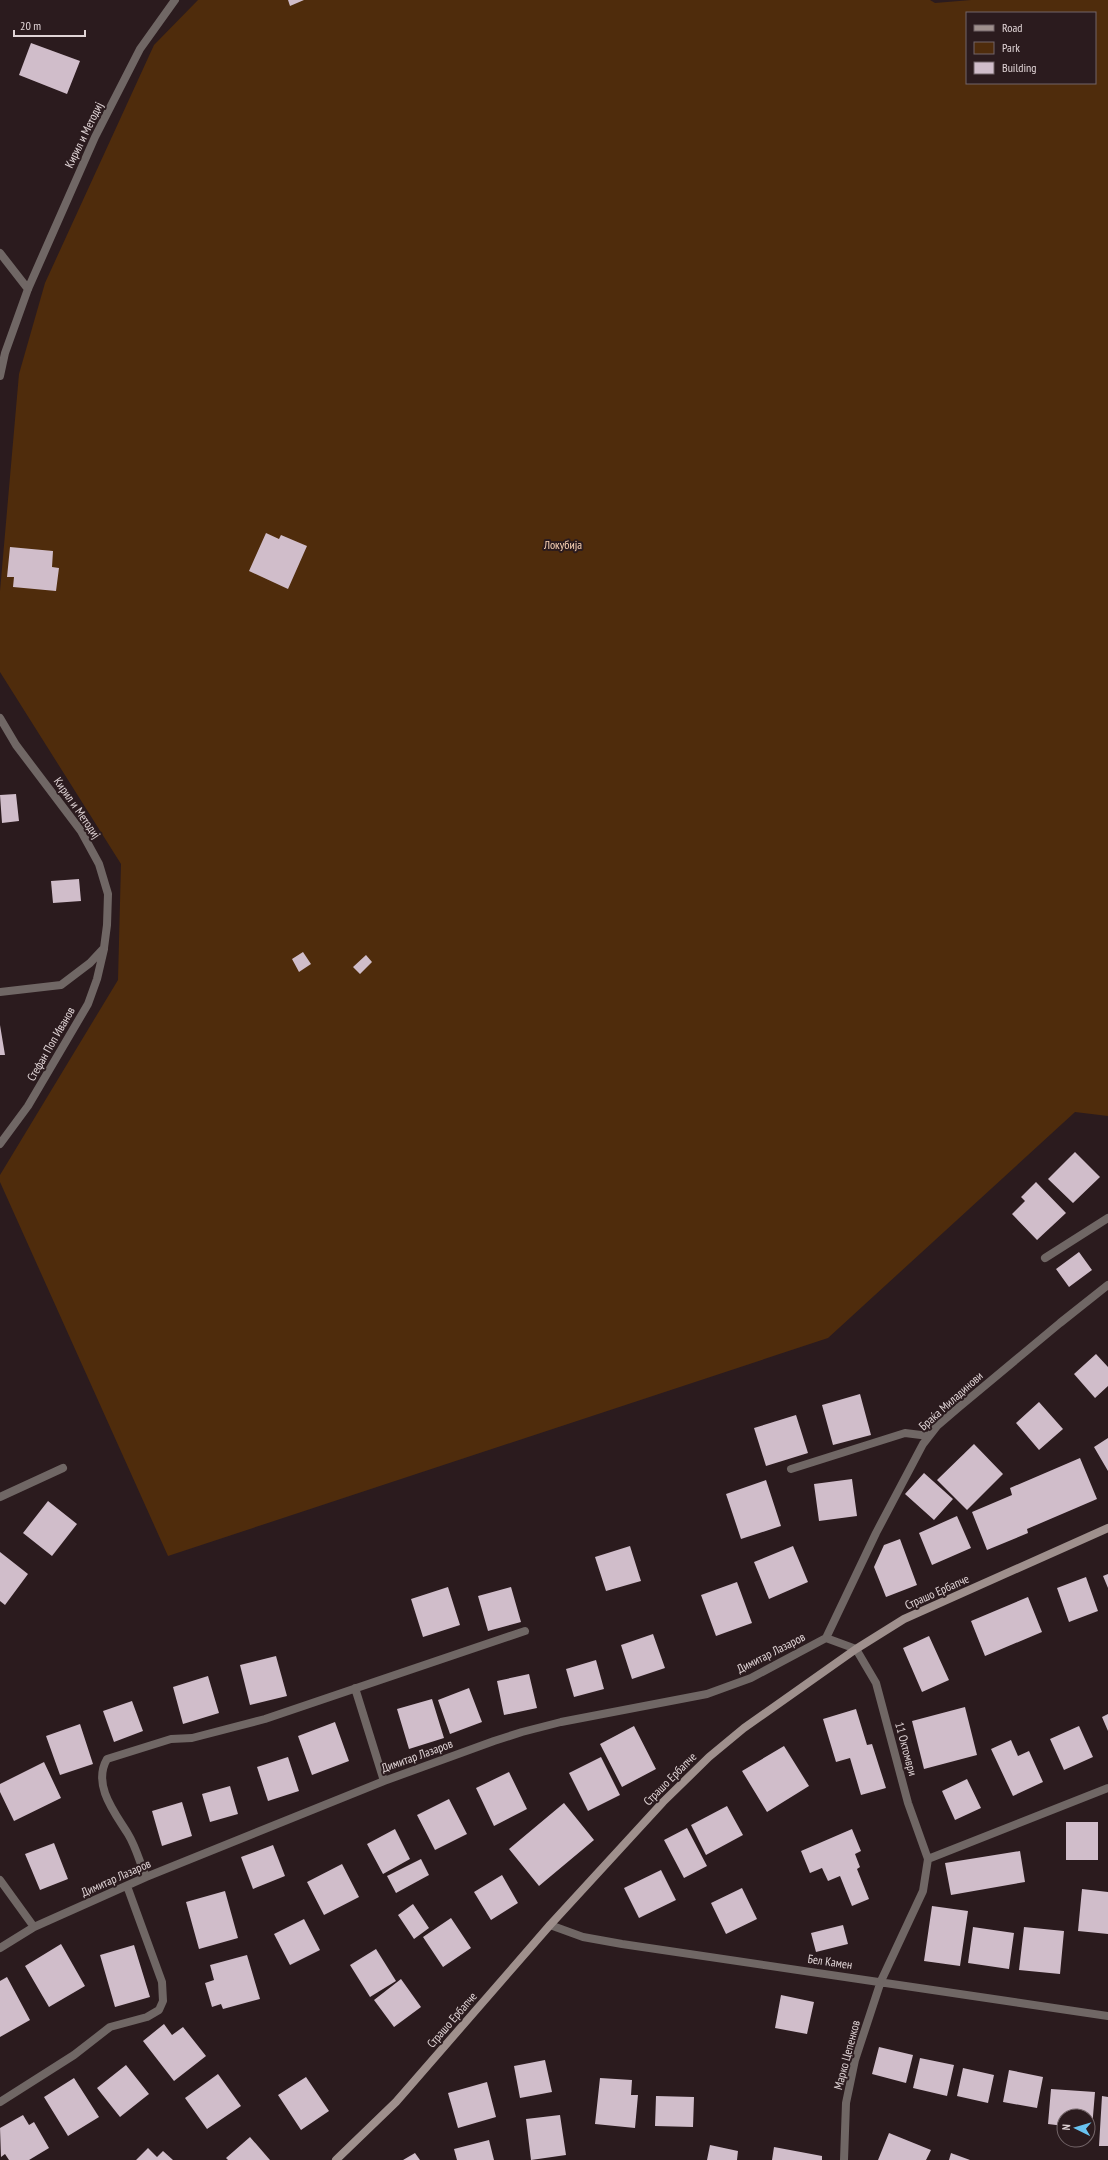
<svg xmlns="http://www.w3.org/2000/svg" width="1108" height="2160" font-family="'PT Sans Narrow',sans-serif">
  <rect width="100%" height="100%" fill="#2b1b1e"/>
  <path fill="#4f2c0c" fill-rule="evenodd" d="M 198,0 L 930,0 L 935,3 L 971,0 L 1108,0 L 1108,1116 L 1075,1112 L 828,1338 L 168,1556 L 0,1182 L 0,1175 L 118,980 L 121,864 L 0,672 L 0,591 L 19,374 L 45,283 L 154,45 ZM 967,13 L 1095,13 L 1095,83 L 967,83 Z"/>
  <path fill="#d0bdca" d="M 288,0 L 304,0 L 290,6 Z
    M 31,43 L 80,61 L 67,94 L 19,75 Z
    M 266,533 L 279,539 L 281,535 L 307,546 L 288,589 L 249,571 Z
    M 10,547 L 53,551 L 52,567 L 59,568 L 56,591 L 13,587 L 14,577 L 7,577 Z
    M 16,794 L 19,821 L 2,823 L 0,795 Z
    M 79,879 L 81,901 L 53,903 L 51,881 Z
    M 303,952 L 311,964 L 299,972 L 292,959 Z
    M 366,955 L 372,962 L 360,974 L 353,967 Z
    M 0,1025 L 5,1055 L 0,1055 Z
    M 1075,1152 L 1100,1177 L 1073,1203 L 1048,1179 Z
    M 1036,1182 L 1066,1213 L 1037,1240 L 1012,1214 L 1025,1201 L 1021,1197 Z
    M 1079,1252 L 1092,1270 L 1069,1287 L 1056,1269 Z
    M 1096,1354 L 1108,1367 L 1108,1386 L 1095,1398 L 1074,1374 Z
    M 860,1394 L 871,1435 L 833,1445 L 822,1405 Z
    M 1039,1402 L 1063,1429 L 1039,1450 L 1016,1423 Z
    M 796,1415 L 808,1453 L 766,1466 L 754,1428 Z
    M 1108,1438 L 1108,1471 L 1094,1447 Z
    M 974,1444 L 1003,1474 L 967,1510 L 937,1480 Z
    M 1080,1458 L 1097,1499 L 1027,1529 L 1028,1533 L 987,1550 L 972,1512 L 1012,1495 L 1010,1488 Z
    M 924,1473 L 953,1499 L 934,1520 L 905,1494 Z
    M 852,1479 L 857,1516 L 819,1521 L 814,1484 Z
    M 766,1480 L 781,1526 L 741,1539 L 726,1494 Z
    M 48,1501 L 77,1524 L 52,1556 L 23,1533 Z
    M 957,1516 L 971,1548 L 932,1565 L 919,1533 Z
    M 900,1539 L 917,1585 L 886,1597 L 874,1567 L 884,1545 Z
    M 630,1546 L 641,1581 L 606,1591 L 595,1557 Z
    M 793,1546 L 808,1582 L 769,1599 L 754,1562 Z
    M 0,1552 L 28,1574 L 5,1605 L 0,1601 Z
    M 1108,1574 L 1108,1588 L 1103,1576 Z
    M 1086,1577 L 1098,1611 L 1069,1622 L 1057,1588 Z
    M 737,1582 L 752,1623 L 716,1636 L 701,1595 Z
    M 448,1587 L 460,1625 L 423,1637 L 411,1599 Z
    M 511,1587 L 521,1622 L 488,1631 L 478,1596 Z
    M 1028,1597 L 1042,1632 L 985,1656 L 971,1621 Z
    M 653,1634 L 665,1668 L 632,1679 L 621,1645 Z
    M 929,1636 L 949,1680 L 922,1692 L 903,1648 Z
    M 276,1656 L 287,1696 L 250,1705 L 240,1665 Z
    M 596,1660 L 604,1689 L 574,1697 L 566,1669 Z
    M 529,1674 L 537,1708 L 504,1715 L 497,1681 Z
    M 208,1676 L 219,1713 L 183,1724 L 173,1687 Z
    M 469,1688 L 482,1722 L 450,1734 L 438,1700 Z
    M 432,1699 L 444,1738 L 409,1749 L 397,1709 Z
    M 132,1701 L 143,1731 L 114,1742 L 103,1711 Z
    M 965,1707 L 977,1755 L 924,1769 L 912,1721 Z
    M 856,1709 L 867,1745 L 872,1744 L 886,1788 L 861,1795 L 850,1758 L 836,1762 L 823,1719 Z
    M 1108,1714 L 1108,1731 L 1102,1717 Z
    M 335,1722 L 349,1761 L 312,1775 L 298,1736 Z
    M 80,1724 L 93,1764 L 60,1775 L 46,1736 Z
    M 634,1726 L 656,1769 L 622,1787 L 600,1744 Z
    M 1079,1726 L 1093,1757 L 1064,1770 L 1050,1739 Z
    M 1011,1740 L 1018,1756 L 1029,1751 L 1043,1782 L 1013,1796 L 991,1749 Z
    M 784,1746 L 809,1786 L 767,1812 L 742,1771 Z
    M 288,1757 L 299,1791 L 268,1801 L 257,1767 Z
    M 601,1757 L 620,1795 L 588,1811 L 569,1773 Z
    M 44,1762 L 61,1798 L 14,1821 L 0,1792 L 0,1784 Z
    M 509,1772 L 527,1809 L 494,1826 L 476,1788 Z
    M 967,1779 L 981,1808 L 955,1820 L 942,1791 Z
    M 230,1786 L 238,1814 L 210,1822 L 202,1794 Z
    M 449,1799 L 467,1834 L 435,1850 L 417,1815 Z
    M 182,1802 L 192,1836 L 162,1846 L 152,1811 Z
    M 564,1803 L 594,1840 L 539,1886 L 509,1849 Z
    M 727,1806 L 743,1835 L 706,1855 L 691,1825 Z
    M 1066,1822 L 1098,1822 L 1098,1860 L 1066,1860 Z
    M 687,1828 L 707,1866 L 684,1878 L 664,1840 Z
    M 395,1829 L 410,1859 L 383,1874 L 367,1844 Z
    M 852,1829 L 861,1851 L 855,1854 L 860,1867 L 857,1869 L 869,1899 L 852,1906 L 840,1876 L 828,1881 L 822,1868 L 810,1873 L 801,1851 Z
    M 54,1843 L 68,1879 L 40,1890 L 25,1854 Z
    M 273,1845 L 285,1876 L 253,1889 L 241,1857 Z
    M 1020,1851 L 1025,1882 L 951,1895 L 945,1863 Z
    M 421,1859 L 429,1875 L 396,1893 L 387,1876 Z
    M 342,1864 L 359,1897 L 324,1915 L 307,1882 Z
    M 661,1870 L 676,1900 L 639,1918 L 624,1888 Z
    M 502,1875 L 518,1903 L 491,1920 L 474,1892 Z
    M 742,1888 L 757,1919 L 726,1934 L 711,1903 Z
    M 1082,1889 L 1108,1892 L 1108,1934 L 1078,1931 Z
    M 225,1891 L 238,1938 L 199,1949 L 186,1902 Z
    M 413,1904 L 429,1928 L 414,1939 L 398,1915 Z
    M 932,1906 L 968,1911 L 960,1966 L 924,1961 Z
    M 451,1918 L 471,1948 L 443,1967 L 423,1937 Z
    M 304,1919 L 320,1950 L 290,1965 L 274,1934 Z
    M 843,1925 L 848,1944 L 816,1952 L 811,1933 Z
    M 973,1927 L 1014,1933 L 1009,1969 L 968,1963 Z
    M 1024,1927 L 1064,1931 L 1060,1974 L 1019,1970 Z
    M 61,1944 L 85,1986 L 49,2007 L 25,1966 Z
    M 134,1945 L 150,1997 L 115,2007 L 100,1955 Z
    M 376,1949 L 396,1981 L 370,1997 L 350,1965 Z
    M 247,1955 L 260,1999 L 223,2009 L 221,2004 L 212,2007 L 205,1983 L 214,1980 L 210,1965 Z
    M 7,1977 L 30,2020 L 0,2037 L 0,1981 Z
    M 401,1979 L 421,2007 L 394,2027 L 374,2000 Z
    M 781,1995 L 814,2002 L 807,2034 L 775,2028 Z
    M 164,2024 L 172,2035 L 183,2027 L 206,2056 L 174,2081 L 143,2041 Z
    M 879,2047 L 913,2055 L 906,2083 L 872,2074 Z
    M 920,2058 L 954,2065 L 947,2096 L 913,2088 Z
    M 545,2060 L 552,2092 L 520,2098 L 514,2066 Z
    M 126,2065 L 149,2094 L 120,2117 L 97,2088 Z
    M 963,2068 L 994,2075 L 988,2103 L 957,2096 Z
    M 1009,2070 L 1043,2077 L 1037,2108 L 1003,2102 Z
    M 218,2074 L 241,2106 L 207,2129 L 185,2098 Z
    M 306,2077 L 329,2111 L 301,2130 L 278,2095 Z
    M 74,2078 L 99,2117 L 68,2136 L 44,2097 Z
    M 600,2078 L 632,2080 L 631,2095 L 638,2095 L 635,2128 L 595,2124 Z
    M 487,2082 L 496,2117 L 458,2128 L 448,2093 Z
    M 1051,2089 L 1095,2092 L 1092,2128 L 1088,2128 L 1088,2116 L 1064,2116 L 1064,2126 L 1048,2124 Z
    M 656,2096 L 694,2097 L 693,2127 L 655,2126 Z
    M 1102,2096 L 1108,2097 L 1108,2146 L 1099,2146 Z
    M 23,2115 L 29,2125 L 34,2122 L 49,2148 L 29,2160 L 9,2160 L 5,2154 L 1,2157 L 0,2128 Z
    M 560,2115 L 566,2155 L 531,2160 L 526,2119 Z
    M 889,2133 L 931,2150 L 926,2160 L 878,2160 Z
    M 250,2137 L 270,2160 L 228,2160 L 226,2158 Z
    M 489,2140 L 494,2160 L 457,2160 L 454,2149 Z
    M 710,2145 L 738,2151 L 737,2160 L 707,2160 Z
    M 774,2147 L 822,2156 L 822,2160 L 772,2160 Z
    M 148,2148 L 157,2157 L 163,2151 L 173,2160 L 136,2160 Z
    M 415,2153 L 420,2160 L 403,2160 Z
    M 951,2153 L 970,2160 L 949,2160 Z"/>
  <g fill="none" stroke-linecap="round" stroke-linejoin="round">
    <path stroke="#706765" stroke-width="8" d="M 0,253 L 28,289
      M 0,376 L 5,353 L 28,289 L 95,137 L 140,49 L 175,0
      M 0,718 L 16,745 L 81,831 L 99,864 L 108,894 L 107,925 L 104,948 L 90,963 L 61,985 L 0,992
      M 0,1144 L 28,1106 L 88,1004 L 97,979 L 104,949
      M 1045,1258 L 1108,1218
      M 791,1469 L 905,1433 L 929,1436
      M 0,1497 L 63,1468
      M 826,1638 L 876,1533 L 923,1444 L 937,1426 L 958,1408 L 1060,1323 L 1108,1285
      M 355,1688 L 384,1781
      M 146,1877 C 140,1863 136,1847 128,1834 C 115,1813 92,1785 107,1759 L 171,1739 L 192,1738 L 265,1719 L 525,1631
      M 0,1880 L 34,1927
      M 550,1925 L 583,1937 L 622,1944 L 1108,2016
      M 0,1948 L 34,1927 L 146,1877 L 384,1781 L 494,1741 L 522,1732 L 561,1722 L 707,1694 L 751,1678 L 826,1638 L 856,1649 L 876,1683 L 908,1803 L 928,1859 L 1108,1788
      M 0,2102 L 74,2055 L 110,2027 L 147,2017 L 159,2010 L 163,2001 L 162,1982 L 127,1886
      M 844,2160 L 846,2103 L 855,2060 L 881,1981 L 923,1891 L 928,1859"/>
    <path stroke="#9f908d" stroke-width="8" d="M 336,2160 L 396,2102 L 550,1925 L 663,1802 L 709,1757 L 744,1728 L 856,1649 L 904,1619 L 1108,1528"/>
  </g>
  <g text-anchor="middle" stroke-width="4" stroke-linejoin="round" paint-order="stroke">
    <g font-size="12" fill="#e0d4d6" stroke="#2b1b1e">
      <text transform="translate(84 135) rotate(-64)" y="4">Кирил и Методиј</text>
      <text transform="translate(77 808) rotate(55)" y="4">Кирил и Методиј</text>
      <text transform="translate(51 1044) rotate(-60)" y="4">Стефан Поп Иванов</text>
      <text transform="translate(951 1401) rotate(-42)" y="4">Браќа Миладинови</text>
      <text transform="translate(937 1592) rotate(-24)" y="4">Страшо Ербапче</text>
      <text transform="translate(771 1653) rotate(-27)" y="4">Димитар Лазаров</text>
      <text transform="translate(906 1749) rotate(75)" y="4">11 Октомври</text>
      <text transform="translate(417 1756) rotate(-20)" y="4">Димитар Лазаров</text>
      <text transform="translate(670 1779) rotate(-45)" y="4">Страшо Ербапче</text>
      <text transform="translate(116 1878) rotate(-24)" y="4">Димитар Лазаров</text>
      <text transform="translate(830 1962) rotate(8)" y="4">Бел Камен</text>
      <text transform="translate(452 2020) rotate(-49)" y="4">Страшо Ербапче</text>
      <text transform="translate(847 2055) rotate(-75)" y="4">Марко Цепенков</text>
    </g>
    <g font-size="12" fill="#fcd4b7" stroke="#2b1b1e">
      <text x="563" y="549">Локубија</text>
    </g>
  </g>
  <rect x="966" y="12" width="130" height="72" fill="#2b1b1e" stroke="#736568"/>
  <rect x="974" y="25" width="20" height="6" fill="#9f908d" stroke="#736568"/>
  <text x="1002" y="32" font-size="12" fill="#e0d4d6">Road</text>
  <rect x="974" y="42" width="20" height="12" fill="#4f2c0c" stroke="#736568"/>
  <text x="1002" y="52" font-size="12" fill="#e0d4d6">Park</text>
  <rect x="974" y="62" width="20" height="12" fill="#d0bdca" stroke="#736568"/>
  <text x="1002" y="72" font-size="12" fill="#e0d4d6">Building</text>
  <g transform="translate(1076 2128) rotate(275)"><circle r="19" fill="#2b1b1e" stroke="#736568"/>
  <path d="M0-3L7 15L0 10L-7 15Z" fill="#69c3f1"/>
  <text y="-6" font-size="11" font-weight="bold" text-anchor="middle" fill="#e0d4d6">N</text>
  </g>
  <path d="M14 30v6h71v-6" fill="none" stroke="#e0d4d6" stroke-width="2"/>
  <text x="20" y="30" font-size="12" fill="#e0d4d6" stroke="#2b1b1e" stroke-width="3" paint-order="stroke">20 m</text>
</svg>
